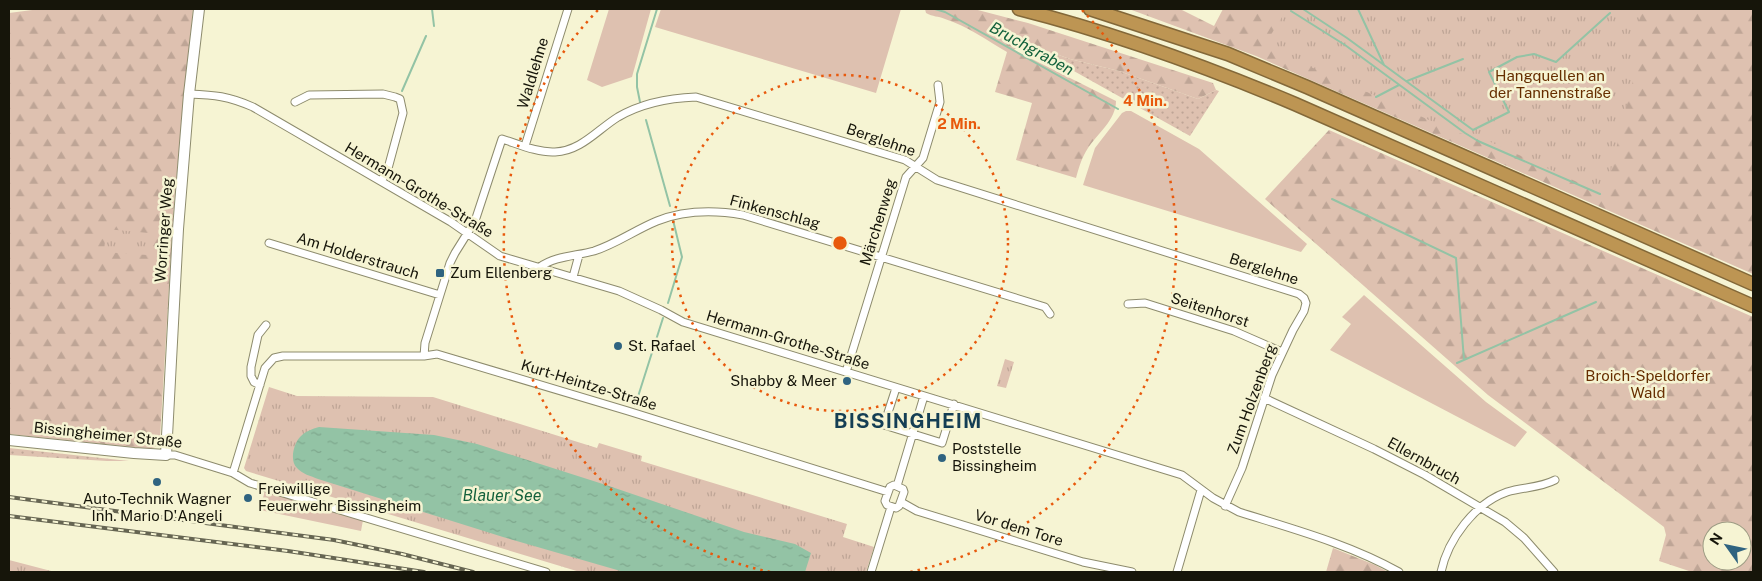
<svg xmlns="http://www.w3.org/2000/svg" width="1762" height="581" font-family="'Public Sans',sans-serif">
  <defs>
    <pattern id="grass-dots" width="8" height="8" patternUnits="userSpaceOnUse" patternTransform="scale(1.25)"><rect width="8" height="8" fill="#dec1b0"/><path d="M2 2h.1M6 6h.1" fill="none" stroke="#bea596" stroke-width="1.8" stroke-linecap="round"/></pattern>
    <pattern id="forest-firs" width="22" height="20" patternUnits="userSpaceOnUse" patternTransform="scale(1.25)"><rect width="22" height="20" fill="#dec1b0"/><path d="M5 1l3.5 6h-7zM16 11l3.5 6h-7z" fill="#bea596"/></pattern>
    <pattern id="park-tufts" width="24" height="20" patternUnits="userSpaceOnUse" patternTransform="scale(1.25)"><rect width="24" height="20" fill="#dec1b0"/><path d="M3 7l-1-3M5 7V3M7 7l1-3M15 17l-1-3M17 17v-4M19 17l1-3" fill="none" stroke="#bea596"/></pattern>
    <pattern id="water-ripples" width="26" height="14" patternUnits="userSpaceOnUse" patternTransform="scale(1.25)"><rect width="26" height="14" fill="#93c3a5"/><path d="M2 4q2-2 4 0t4 0M15 11q2-2 4 0t4 0" fill="none" stroke="#7ea78d"/></pattern>
  </defs>
  <rect width="100%" height="100%" fill="#f6f4d3"/>
  <path fill="url(#grass-dots)" d="M 1022,42 L 1070,59 L 1119,71 L 1198,99 L 1216,90 L 1219,91 L 1190,136 Z
    M 9,448 L 129,461 L 107,461 L 9,455 Z"/>
  <path fill="url(#forest-firs)" fill-rule="evenodd" d="M 40,9 L 193,9 L 174,202 L 160,438 L 155,447 L 150,449 L 9,434 L 9,13 Z
    M 925,9 L 974,9 L 1028,23 L 1213,83 L 1216,90 L 1198,99 L 1119,71 L 1070,59 L 1022,42 L 1014,50 L 1116,101 C 1116,120 1098,133 1088,148 C 1082,157 1079,167 1076,178 L 1016,160 L 1032,103 L 995,92 L 1007,52 C 988,41 967,26 945,19 C 938,16 933,17 926,13 Z
    M 1129,9 L 1180,9 L 1214,26 L 1223,9 L 1753,9 L 1753,274 L 1256,56 Z
    M 1329,130 L 1753,317 L 1753,572 L 1692,572 L 1659,561 L 1666,535 L 1664,527 L 1488,395 L 1265,199 ZM 1712,531 L 1742,531 L 1742,561 L 1712,561 Z
    M 1333,548 L 1375,565 L 1388,572 L 1326,572 Z"/>
  <path fill="url(#park-tufts)" d="M 1287,9 L 1643,9 L 1637,26 L 1637,63 L 1607,186 L 1588,187 L 1482,138 L 1458,133 L 1264,46 Z
    M 106,229 L 149,233 L 147,255 L 104,252 Z
    M 1005,359 L 1014,362 L 1006,388 L 997,386 Z
    M 269,387 L 297,396 L 433,397 L 597,448 L 599,443 L 642,456 L 641,461 L 847,524 L 843,537 L 874,547 L 866,572 L 580,572 L 246,471 L 244,468 Z
    M 9,560 L 55,572 L 9,572 Z"/>
  <path fill="#dec1b0" d="M 609,9 L 651,9 L 632,77 L 602,87 L 587,80 Z
    M 661,9 L 901,9 L 876,93 L 655,27 Z
    M 1126,111 L 1131,111 L 1199,149 L 1307,244 L 1301,252 L 1083,185 L 1095,148 L 1122,113 Z
    M 1364,295 L 1486,402 L 1527,432 L 1515,447 L 1330,350 L 1351,324 L 1342,317 Z
    M 265,490 L 363,520 L 361,531 L 260,510 Z"/>
  <path fill="url(#water-ripples)" d="M 319,427 L 434,435 L 477,444 L 606,485 L 744,532 L 795,544 L 811,553 L 805,572 L 624,572 L 503,537 L 318,479 C 311,476 302,474 297,468 C 289,461 294,442 301,436 C 306,431 312,429 319,427 Z"/>
  <g fill="none" stroke-linecap="round" stroke-linejoin="round">
    <path stroke="#93c3a5" stroke-width="2" d="M 432,9 L 434,26
      M 935,9 L 945,12 L 1118,109
      M 1303,9 L 1347,38 L 1473,130 L 1509,112 L 1489,72 L 1517,57 L 1534,54 L 1556,62 L 1610,13
      M 1358,9 L 1384,65
      M 1291,11 L 1345,45 L 1465,133 L 1478,141 L 1600,194
      M 1407,81 L 1463,59
      M 402,91 L 426,36
      M 1376,97 L 1399,85
      M 640,102 L 637,87 L 637,74 L 657,9
      M 646,120 L 670,206
      M 1332,199 L 1456,258 L 1464,360
      M 668,303 L 682,257 L 673,220
      M 1457,363 L 1596,302
      M 635,406 L 663,318"/>
    <g stroke="#8d8b6d" stroke-width="9">
      <path id="street" d="M 189,94 C 215,95 228,96 253,107 L 451,222 L 500,256 L 619,291 L 661,310 L 683,322 L 1182,475 L 1213,498 L 1239,512 C 1293,529 1349,544 1399,572
        M 295,102 L 309,95 L 383,94 L 395,97 L 400,99 L 403,113 L 387,172 L 381,181
        M 525,146 L 568,9
        M 269,243 L 440,295
        M 540,267 C 555,256 576,256 594,251 C 616,244 635,230 657,221 C 685,210 714,210 743,215 L 1045,307 L 1050,314
        M 573,277 L 579,255
        M 1128,304 L 1145,303 L 1234,331 L 1282,352
        M 424,356 L 425,343 L 450,263 L 455,253 L 475,221 L 502,139 C 518,144 538,153 555,152 C 581,151 597,130 618,117 C 642,103 669,98 696,97 L 905,160 L 937,180 L 1299,294 L 1304,298 L 1306,303 L 1304,311 L 1293,330 L 1272,375 L 1242,468 L 1225,506
        M 846,372 L 906,177 L 923,158 L 940,102 L 938,85
        M 260,385 L 254,382 L 251,376 L 251,367 L 258,335 L 266,325
        M 896,388 L 884,425 L 942,443 L 954,404
        M 1264,398 L 1374,449 L 1425,475 L 1505,522 L 1524,538 L 1554,572
        M 166,455 L 175,455 L 233,473 L 250,483 L 546,572
        M 233,473 L 265,368 L 274,358 L 283,356 L 424,356 L 437,354 L 628,411 L 888,492
        M 894,485 L 903,489 L 904,492 L 899,506 L 896,508 L 887,505 L 885,501 L 890,487 Z
        M 897,486 L 924,396
        M 901,502 L 917,511 L 1083,562 L 1132,572
        M 871,572 L 891,507
        M 1177,572 L 1201,490
        M 1441,572 C 1448,539 1475,503 1507,492 C 1523,487 1540,488 1555,480"/>
    </g>
    <g stroke="#8d8b6d" stroke-width="12">
      <path id="secondary" d="M 9,440 L 134,453 L 166,455 L 178,229 L 189,94 L 199,9"/>
    </g>
    <g stroke="#836839" stroke-width="15">
      <path id="highway" d="M 1019,9 C 1114,33 1205,66 1295,104 L 1753,306
        M 1090,9 L 1228,54 L 1307,87 L 1753,284"/>
    </g>
    <use href="#street" stroke="#fff" stroke-width="7"/>
    <use href="#secondary" stroke="#fff" stroke-width="10"/>
    <use href="#highway" stroke="#bd9553" stroke-width="12"/>
    <g stroke="#666552" stroke-width="4">
      <path id="rail" d="M 9,497 L 334,540 L 402,554 L 473,572
        M 9,516 L 288,551 L 424,572"/>
    </g>
    <use href="#rail" stroke="#f6f4d3" stroke-width="2" stroke-dasharray="5.5" stroke-linecap="butt"/>
  </g>
  <g fill="none" stroke="#e8590c" stroke-width="2.5" stroke-dasharray="2.5 5">
    <circle cx="840" cy="243" r="168"/>
    <path d="M770 572A336 336 0 0 1 598 10M1082 10A336 336 0 0 1 910 572"/>
  </g>
  <g fill="#2f6380" stroke="#f6f4d3" stroke-width="2">
    <rect x="435" y="268" width="10" height="10" rx="2.5"/>
    <circle cx="618" cy="346" r="5"/>
    <circle cx="847" cy="381" r="5"/>
    <circle cx="942" cy="458" r="5"/>
    <circle cx="157" cy="482" r="5"/>
    <circle cx="248" cy="498" r="5"/>
  </g>
  <g text-anchor="middle" stroke-width="5" stroke-linejoin="round" paint-order="stroke">
    <g font-size="15" fill="#16150a" stroke="#f6f4d3">
      <text transform="translate(533 73) rotate(-73)" y="5">Waldlehne</text>
      <text transform="translate(881 140) rotate(19)" y="5">Berglehne</text>
      <text transform="translate(419 190) rotate(31)" y="5">Hermann-Grothe-Straße</text>
      <text transform="translate(775 212) rotate(15)" y="5">Finkenschlag</text>
      <text transform="translate(878 222) rotate(-73)" y="5">Märchenweg</text>
      <text transform="translate(164 230) rotate(-86)" y="5">Worringer Weg</text>
      <text transform="translate(358 256) rotate(17)" y="5">Am Holderstrauch</text>
      <text transform="translate(1264 269) rotate(18)" y="5">Berglehne</text>
      <text transform="translate(1210 310) rotate(18)" y="5">Seitenhorst</text>
      <text transform="translate(788 340) rotate(17)" y="5">Hermann-Grothe-Straße</text>
      <text transform="translate(589 385) rotate(17)" y="5">Kurt-Heintze-Straße</text>
      <text transform="translate(1252 399) rotate(-70)" y="5">Zum Holzenberg</text>
      <text transform="translate(108 435) rotate(6)" y="5">Bissingheimer Straße</text>
      <text transform="translate(1424 461) rotate(29)" y="5">Ellernbruch</text>
      <text transform="translate(1019 528) rotate(17)" y="5">Vor dem Tore</text>
    </g>
    <g font-size="15" fill="#662e00" stroke="#f6f4d3">
      <text x="1550" y="81">Hangquellen an<tspan x="1550" dy="17">der Tannenstraße</tspan></text>
      <text x="1648" y="381">Broich-Speldorfer<tspan x="1648" dy="17">Wald</tspan></text>
    </g>
    <g font-size="15" fill="#16150a" stroke="#f6f4d3" text-anchor="start">
      <text x="450" y="278">Zum Ellenberg</text>
      <text x="628" y="351">St. Rafael</text>
      <text x="837" y="386" text-anchor="end">Shabby &amp; Meer</text>
      <text x="952" y="454">Poststelle<tspan x="952" dy="17">Bissingheim</tspan></text>
      <text x="258" y="494">Freiwillige<tspan x="258" dy="17">Feuerwehr Bissingheim</tspan></text>
      <text x="157" y="504" text-anchor="middle">Auto-Technik Wagner<tspan x="157" dy="17">Inh. Mario D'Angeli</tspan></text>
    </g>
    <g font-size="16" font-style="italic" fill="#13613c" stroke="#f6f4d3">
      <text transform="translate(1032 48) rotate(29)" y="6">Bruchgraben</text>
      <text x="502" y="501">Blauer See</text>
    </g>
    <g font-size="20" font-weight="bold" letter-spacing="1" fill="#143e54" stroke="#f6f4d3">
      <text x="908" y="428">BISSINGHEIM</text>
    </g>
  </g>
  <circle cx="840" cy="243" r="8" fill="#e8590c" stroke="#f6f4d3" stroke-width="2.5"/>
  <g font-size="15" text-anchor="middle" font-weight="bold" fill="#e8590c" stroke="#f6f4d3" stroke-width="5" stroke-linejoin="round" paint-order="stroke">
    <text x="1145" y="106">4 Min.</text>
    <text x="959" y="129">2 Min.</text>
  </g>
  <rect width="1762" height="581" fill="none" stroke="#16150a" stroke-width="20"/>
  <g transform="translate(1727 546) rotate(303)"><circle r="24" fill="#f6f4d3" stroke="#9c9b83"/>
  <path d="M0-4L9 19L0 12L-9 19Z" fill="#2f6380"/>
  <text y="-8" font-size="14" font-weight="bold" text-anchor="middle" fill="#16150a">N</text>
  </g>
</svg>
